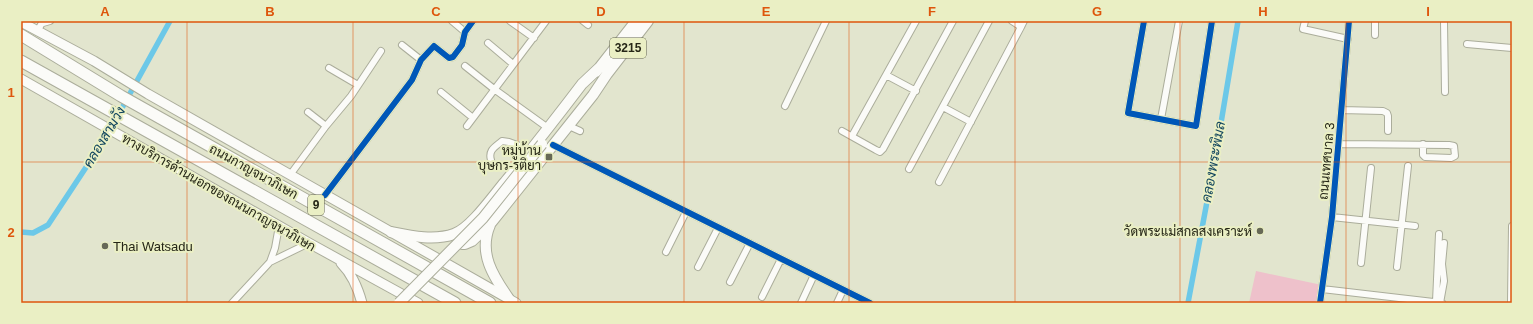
<svg xmlns="http://www.w3.org/2000/svg" width="1533" height="324" font-family="Helvetica,Sarabun,sans-serif">
  <rect width="100%" height="100%" fill="#e2e5ce"/>
  <path fill="#eec1cb" d="M 1256,271 L 1322,285 L 1320,303 L 1249,303 Z"/>
  <g fill="none" stroke-linecap="round" stroke-linejoin="round">
    <path stroke="#6cc8e8" stroke-width="5.5" d="M 21,232 L 33,233 L 48,225 L 106,137 L 170,21
      M 1188,303 L 1215,159 L 1238,21"/>
    <g stroke="#abad9b" stroke-width="8">
      <path id="street" d="M 452,21 L 465,32
        M 510,21 L 534,38
        M 583,21 L 588,25
        M 1012,21 L 1021,27 L 1024,21
        M 1144,21 L 1128,113 L 1196,126 L 1212,21
        M 1305,21 L 1303,29 L 1348,39
        M 1375,21 L 1375,35
        M 1444,21 L 1445,92
        M 43,23 L 50,21
        M 38,30 L 43,21
        M 488,43 L 513,64
        M 1467,44 L 1512,48
        M 402,45 L 421,60
        M 465,66 L 494,89 L 548,128
        M 329,68 L 358,85
        M 886,75 L 916,91
        M 441,92 L 473,118
        M 785,106 L 826,21
        M 943,107 L 971,122
        M 1341,110 L 1383,111 L 1387,113 L 1388,116 L 1388,131
        M 308,112 L 326,126
        M 1161,119 L 1179,21
        M 467,126 L 546,21
        M 569,126 L 580,131
        M 842,131 L 876,150 L 880,152 L 883,149 L 953,21
        M 852,136 L 916,21
        M 1339,144 L 1449,145 L 1454,146 L 1455,156 L 1451,158 L 1425,157 L 1423,155 L 1423,144
        M 553,145 L 870,303
        M 491,160 C 488,150 495,147 502,141 L 509,142 L 531,150
        M 909,169 L 989,21
        M 290,175 L 326,126 L 351,96 L 381,51
        M 939,182 L 1021,27
        M 325,195 L 412,80 L 421,60 L 434,46 L 449,58 L 453,57 L 462,45 L 465,32 L 473,21
        M 1332,217 L 1415,226
        M 666,252 L 686,212
        M 270,262 L 275,248 L 279,226
        M 1361,263 L 1371,168
        M 698,267 L 718,228
        M 1397,267 L 1408,166
        M 730,282 L 750,243
        M 1322,289 L 1442,303
        M 762,297 L 781,259
        M 1436,302 L 1439,234
        M 232,303 L 270,262 L 309,243
        M 801,303 L 814,275
        M 837,303 L 843,290
        M 1320,303 L 1332,217 L 1349,21
        M 1440,303 L 1444,281 L 1442,264 L 1444,243
        M 1511,303 L 1512,226"/>
    </g>
    <g stroke="#abad9b" stroke-width="11">
      <path id="secondary" d="M 21,22 L 94,61 L 148,94 L 516,303
        M 21,79 L 309,243 L 418,303
        M 341,263 C 352,274 358,288 362,303"/>
    </g>
    <g stroke="#abad9b" stroke-width="12">
      <path id="primary" d="M 596,72 L 636,21
        M 490,225 C 478,253 493,276 509,299
        M 460,231 L 459,240 L 462,244 L 465,244 L 472,241 L 491,223 L 593,95 L 607,74 L 648,21
        M 391,232 C 411,236 434,241 454,234 C 471,228 493,196 505,182 C 531,150 557,117 582,84 L 599,68"/>
    </g>
    <g stroke="#abad9b" stroke-width="13">
      <path id="highway" d="M 21,35 L 121,96 L 490,303
        M 21,61 L 455,303"/>
    </g>
    <use href="#street" stroke="#fbfbf8" stroke-width="6"/>
    <use href="#secondary" stroke="#fbfbf8" stroke-width="9"/>
    <use href="#primary" stroke="#fbfbf8" stroke-width="10"/>
    <use href="#highway" stroke="#fbfbf8" stroke-width="11"/>
    <g stroke="#abad9b" stroke-width="12" stroke-linecap="butt">
      <path id="primary-bridge" d="M 399,303 L 483,218 L 542,144"/>
    </g>
    <use href="#primary-bridge" stroke="#fbfbf8" stroke-width="10"/>
    <g stroke="#eaefc4" stroke-width="8">
      <path id="cycleway" d="M 1144,21 L 1128,113 L 1196,126 L 1212,21
        M 553,145 L 870,303
        M 325,195 L 412,80 L 421,60 L 434,46 L 449,58 L 453,57 L 462,45 L 465,32 L 473,21
        M 1320,303 L 1332,217 L 1349,21"/>
    </g>
    <use href="#cycleway" stroke="#0057b8" stroke-width="6"/>
  </g>
  <path fill="none" stroke="#de560c" stroke-width="1" stroke-opacity="0.55" d="M 187,21 L 187,303M 353,21 L 353,303M 518,21 L 518,303M 684,21 L 684,303M 849,21 L 849,303M 1015,21 L 1015,303M 1180,21 L 1180,303M 1346,21 L 1346,303M 21,162 L 1512,162"/>
  <g fill="#676956" stroke="#eaefc4" stroke-width="1.5">
    <rect x="545" y="153" width="8" height="8" rx="2"/>
    <circle cx="1260" cy="231" r="4"/>
    <circle cx="105" cy="246" r="4"/>
  </g>
  <g text-anchor="middle" stroke-width="4" stroke-linejoin="round" paint-order="stroke">
    <g fill="#eaefc4" stroke="#60624a" stroke-width="1">
      <rect x="610" y="38" width="36" height="20" rx="3"/>
      <rect x="308" y="195" width="16" height="20" rx="3"/>
    </g>
    <g font-size="12" font-weight="bold" fill="#252616">
      <text x="628" y="52">3215</text>
      <text x="316" y="209">9</text>
    </g>
    <g font-size="13" fill="#252616" stroke="#eaefc4" text-anchor="end">
      <text x="541" y="155">หมู่บ้าน<tspan x="541" dy="15">บุษกร-รติยา</tspan></text>
      <text x="1252" y="236">วัดพระแม่สกลสงเคราะห์</text>
      <text x="113" y="251" text-anchor="start">Thai Watsadu</text>
    </g>
    <g font-size="13" fill="#252616" stroke="#eaefc4">
      <text transform="translate(1326 161) rotate(-85)" y="5">ถนนเทศบาล 3</text>
      <text transform="translate(254 171) rotate(29)" y="5">ถนนกาญจนาภิเษก</text>
      <text transform="translate(219 192) rotate(30)" y="5">ทางบริการด้านนอกของถนนกาญจนาภิเษก</text>
    </g>
    <g font-size="14" font-style="italic" fill="#12465e" stroke="#eaefc4">
      <text transform="translate(104 137) rotate(-59)" y="5">คลองสามวัง</text>
      <text transform="translate(1213 162) rotate(-80)" y="5">คลองพระพิมล</text>
    </g>
  </g>
  <rect width="1533" height="324" fill="none" stroke="#eaefc4" stroke-width="44"/>
  <rect x="22" y="22" width="1489" height="280" fill="none" stroke="#de560c" stroke-width="1.5"/>
  <g font-size="13" text-anchor="middle" font-weight="bold" fill="#de560c">
    <text x="105" y="16">A</text>
    <text x="270" y="16">B</text>
    <text x="436" y="16">C</text>
    <text x="601" y="16">D</text>
    <text x="766" y="16">E</text>
    <text x="932" y="16">F</text>
    <text x="1097" y="16">G</text>
    <text x="1263" y="16">H</text>
    <text x="1428" y="16">I</text>
    <text x="11" y="97">1</text>
    <text x="11" y="237">2</text>
  </g>
</svg>
